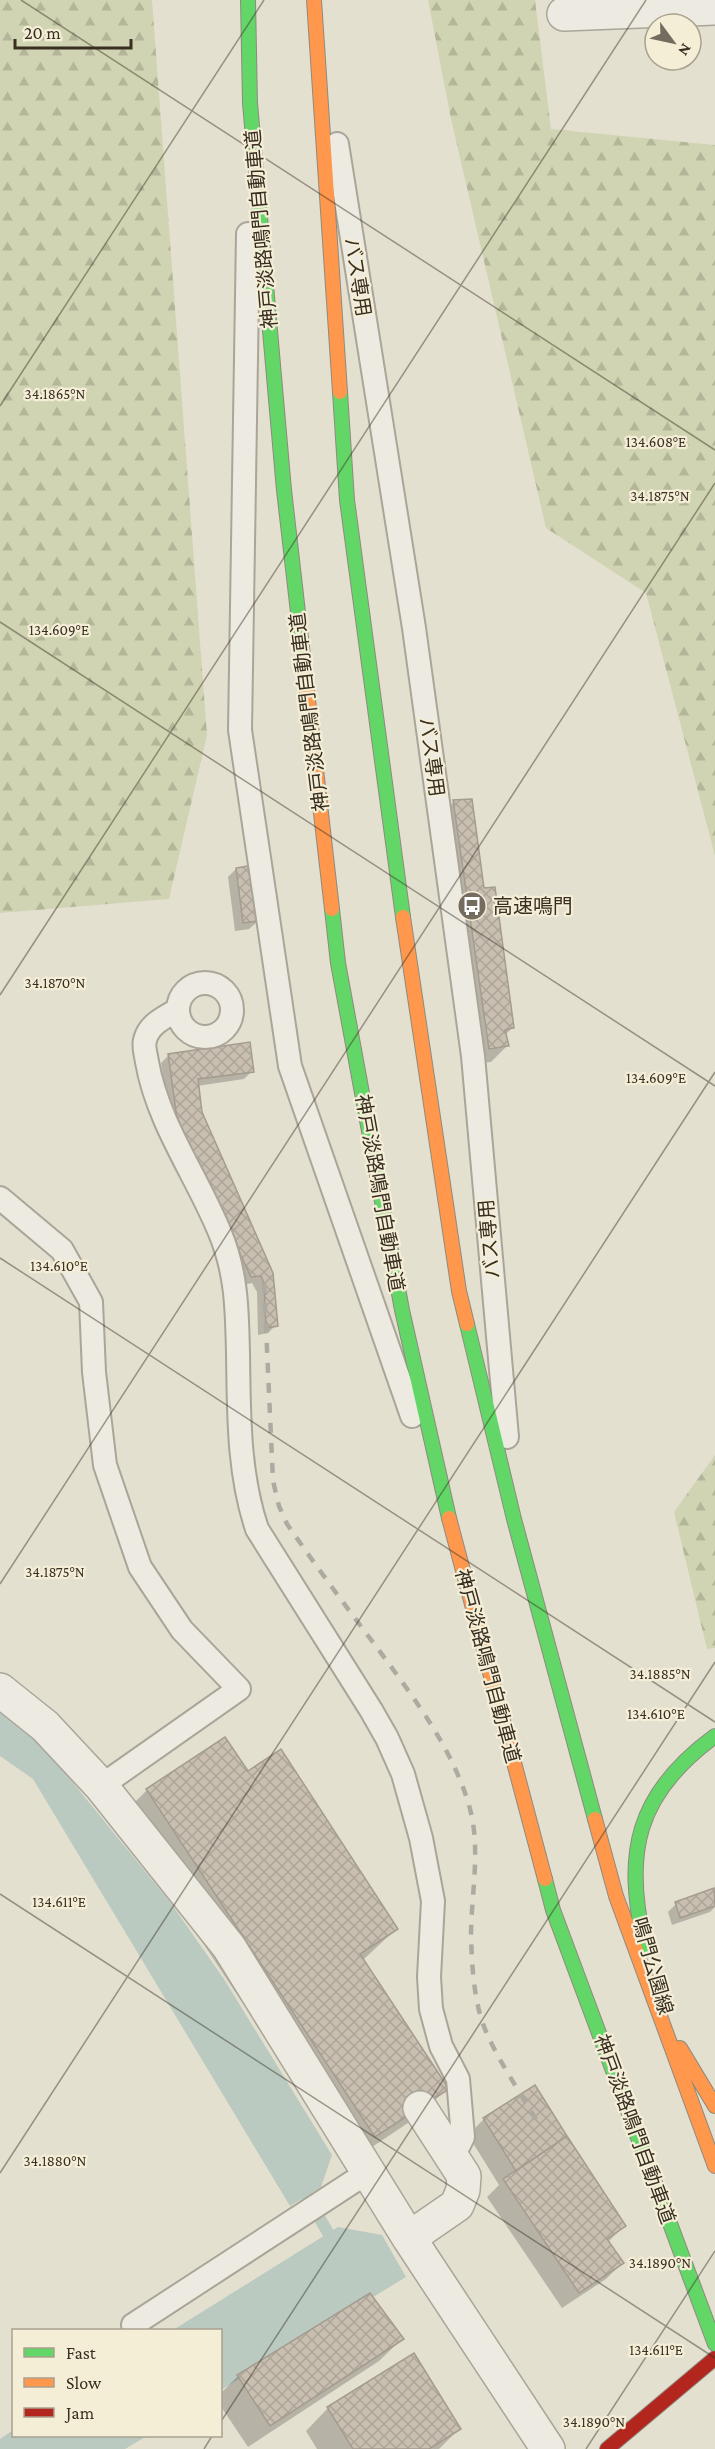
<svg xmlns="http://www.w3.org/2000/svg" width="715" height="2449" font-family="'Crimson Pro','Noto Sans JP',serif">
  <defs>
    <pattern id="forest-firs" width="22" height="20" patternUnits="userSpaceOnUse" patternTransform="scale(1.5)"><rect width="22" height="20" fill="#d1d4b3"/><path d="M5 1l3.5 6h-7zM16 11l3.5 6h-7z" fill="#b4b69a"/></pattern>
    <pattern id="building-cross-hatch" width="8" height="8" patternUnits="userSpaceOnUse" patternTransform="scale(1.5)"><rect width="8" height="8" fill="#c8bfb1"/><path d="M0 0l8 8M0 8l8-8" fill="none" stroke="#ada498"/></pattern>
  </defs>
  <rect width="100%" height="100%" fill="#e4e0d0"/>
  <path fill="url(#forest-firs)" d="M 0,0 L 152,0 L 207,735 L 169,899 L 0,913 Z
    M 428,0 L 535,0 L 551,129 L 715,145 L 715,856 L 646,593 L 546,528 L 451,119 Z
    M 715,1455 L 715,1648 L 707,1649 L 674,1512 Z"/>
  <path fill="#bacac1" d="M 0,1712 L 44,1747 L 170,1902 L 224,1979 L 332,2155 L 321,2187 L 290,2206 L 33,1779 L 0,1756 Z
    M 338,2227 L 382,2235 L 406,2277 L 221,2390 L 220,2330 L 173,2330 Z
    M 13,2430 L 14,2436 L 147,2436 L 125,2449 L 0,2449 L 0,2439 Z"/>
  <path fill="#0003" d="M 454,802 L 482,889 L 512,1028 L 505,1035 L 507,1046 L 491,1062 L 474,1064 L 438,818 Z
    M 236,869 L 258,921 L 249,929 L 235,931 L 228,877 Z
    M 169,1055 L 252,1071 L 244,1079 L 197,1086 L 201,1112 L 272,1273 L 276,1325 L 268,1333 L 258,1335 L 257,1292 L 252,1283 L 243,1285 L 170,1127 L 161,1063 Z
    M 248,1773 L 397,1928 L 363,1960 L 447,2088 L 420,2115 L 348,2163 L 120,1817 L 147,1790 Z
    M 713,1890 L 715,1907 L 710,1912 L 672,1925 L 668,1912 L 676,1904 Z
    M 484,2119 L 625,2225 L 608,2242 L 622,2263 L 606,2279 L 562,2308 L 487,2197 L 499,2185 L 468,2135 Z
    M 402,2339 L 379,2361 L 248,2447 L 220,2405 L 220,2394 L 238,2376 Z
    M 328,2408 L 459,2429 L 439,2449 L 317,2449 L 306,2431 Z"/>
  <g fill="none" stroke-linecap="round" stroke-linejoin="round">
    <path stroke="#bacac1" stroke-width="12" d="M 299,2182 L 335,2245"/>
  </g>
  <path fill="url(#building-cross-hatch)" stroke="#a49c8f" stroke-width="1.5" d="M 472,799 L 484,888 L 495,887 L 514,1028 L 505,1030 L 509,1046 L 489,1049 L 453,800 Z
    M 253,865 L 259,921 L 243,923 L 236,868 Z
    M 250,1042 L 254,1072 L 198,1079 L 202,1112 L 273,1273 L 278,1326 L 266,1328 L 264,1283 L 261,1276 L 251,1277 L 177,1118 L 168,1054 Z
    M 225,1737 L 248,1771 L 281,1749 L 398,1929 L 360,1954 L 449,2089 L 375,2137 L 146,1789 Z
    M 714,1888 L 715,1906 L 680,1918 L 675,1902 Z
    M 535,2085 L 567,2136 L 516,2171 L 483,2118 Z
    M 567,2136 L 626,2226 L 607,2239 L 624,2263 L 579,2293 L 503,2179 Z
    M 370,2293 L 404,2339 L 270,2426 L 237,2375 Z
    M 414,2353 L 461,2429 L 429,2449 L 353,2449 L 327,2407 Z"/>
  <g fill="none" stroke-linecap="round" stroke-linejoin="round">
    <g stroke="#aaa598" stroke-width="26">
      <path id="lane" d="M 337,144 L 414,628 L 473,1056 L 507,1437
        M 248,234 L 240,730 L 290,1066 L 412,1416
        M178 1010a27 27 0 1 1 54 0a27 27 0 1 1-54 0Z
        M 177,1010 C 164,1018 149,1024 145,1040 C 143,1046 146,1055 147,1062 C 158,1124 197,1176 220,1233 C 237,1274 237,1311 238,1354 C 239,1414 238,1472 257,1529 L 371,1710 L 387,1738 L 403,1774 L 421,1838 L 433,1901 L 429,1977 L 431,2009 L 441,2046 L 458,2079 L 463,2137 L 452,2159
        M 0,1198 L 62,1250 L 91,1302 L 94,1372 L 105,1465 L 140,1567 L 182,1630 L 239,1689 L 101,1786
        M 133,2325 L 368,2172"/>
    </g>
    <g stroke="#aaa598" stroke-width="36">
      <path id="street" d="M 564,14 L 715,8
        M 0,1690 L 45,1726 L 101,1786 L 229,1947 L 409,2238 L 548,2449
        M 409,2238 L 457,2205 L 463,2190 L 464,2176 L 420,2108"/>
    </g>
    <g stroke="#8f8a7f" stroke-width="16">
      <path id="fast" d="M 248,0 L 250,103 L 284,490 L 307,691
        M 340,392 L 347,500 L 403,917
        M 332,909 L 338,963 L 402,1310 L 449,1518
        M 467,1324 L 514,1519 L 595,1819
        M 545,1879 L 553,1910 L 715,2344
        M 645,1946 C 623,1853 636,1794 715,1736"/>
    </g>
    <g stroke="#8f8a7f" stroke-width="16">
      <path id="slow" d="M 314,0 L 340,392
        M 307,691 L 332,909
        M 403,917 L 459,1291 L 467,1324
        M 449,1518 L 545,1879
        M 595,1819 L 616,1896 L 715,2166
        M 680,2048 L 715,2106"/>
    </g>
    <g stroke="#8f8a7f" stroke-width="16">
      <path id="jam" d="M 607,2449 L 715,2358"/>
    </g>
    <use href="#lane" stroke="#eceae1" stroke-width="22"/>
    <use href="#street" stroke="#eceae1" stroke-width="33"/>
    <use href="#fast" stroke="#63d668" stroke-width="14"/>
    <use href="#slow" stroke="#ff974d" stroke-width="14"/>
    <use href="#jam" stroke="#b3261e" stroke-width="14"/>
    <path stroke="#adaaa1" stroke-width="4.5" stroke-dasharray="10 10" stroke-linecap="butt" d="M 264,1283 L 273,1481 L 279,1506 L 287,1524 C 316,1566 347,1608 378,1649 C 414,1698 454,1750 470,1809 C 481,1850 471,1895 471,1936 C 472,1968 474,2005 487,2034 C 501,2065 522,2095 539,2125"/>
  </g>
  <path fill="none" stroke="#382e21" stroke-width="1.5" stroke-opacity="0.45" d="M 21,0 L 715,450M 0,406 L 264,0M 0,622 L 715,1086M 0,995 L 646,0M 0,1258 L 715,1722M 0,1584 L 715,483M 0,1894 L 715,2358M 0,2173 L 715,1072M 220,2423 L 715,1662M 204,2449 L 212,2436M 586,2449 L 715,2251"/>
  <defs>
    <g id="bus-disc" transform="scale(1.5)"><circle r="9.5" fill="#746c5e" stroke="#f4eed7"/><path d="M-5-6H5V4H4V6H2V4H-2V6H-4V4H-5ZM-3.5-4V0h7V-4ZM-3.5 1.2v1.5H-2V1.2ZM2 1.2v1.5H3.5V1.2Z" fill="#fff"/></g>
  </defs>
  <g fill-rule="evenodd">
    <use href="#bus-disc" x="472" y="906"/>
  </g>
  <g text-anchor="middle" stroke-width="4.5" stroke-linejoin="round" paint-order="stroke">
    <g font-size="20" fill="#382e21" stroke="#f4eed7">
      <text transform="translate(261 229) rotate(-95)" y="7">神戸淡路鳴門自動車道</text>
      <text transform="translate(358 277) rotate(81)" y="7">バス専用</text>
      <text transform="translate(309 712) rotate(-97)" y="7">神戸淡路鳴門自動車道</text>
      <text transform="translate(432 757) rotate(82)" y="7">バス専用</text>
      <text transform="translate(380 1193) rotate(80)" y="7">神戸淡路鳴門自動車道</text>
      <text transform="translate(489 1239) rotate(-95)" y="7">バス専用</text>
      <text transform="translate(488 1666) rotate(75)" y="7">神戸淡路鳴門自動車道</text>
      <text transform="translate(653 1966) rotate(74)" y="7">鳴門公園線</text>
      <text transform="translate(635 2129) rotate(70)" y="7">神戸淡路鳴門自動車道</text>
    </g>
    <g font-size="20" fill="#382e21" stroke="#f4eed7" text-anchor="start">
      <text x="493" y="913">高速鳴門</text>
    </g>
  </g>
  <g font-size="15" text-anchor="middle" fill="#382e21" stroke="#f4eed7" stroke-width="4.5" stroke-linejoin="round" paint-order="stroke">
    <text x="55" y="399">34.1865°N</text>
    <text x="656" y="447">134.608°E</text>
    <text x="660" y="501">34.1875°N</text>
    <text x="59" y="635">134.609°E</text>
    <text x="55" y="988">34.1870°N</text>
    <text x="656" y="1083">134.609°E</text>
    <text x="59" y="1271">134.610°E</text>
    <text x="55" y="1577">34.1875°N</text>
    <text x="660" y="1679">34.1885°N</text>
    <text x="656" y="1719">134.610°E</text>
    <text x="59" y="1907">134.611°E</text>
    <text x="55" y="2166">34.1880°N</text>
    <text x="660" y="2268">34.1890°N</text>
    <text x="656" y="2355">134.611°E</text>
    <text x="594" y="2427">34.1890°N</text>
  </g>
  <rect x="12" y="2329" width="210" height="108" fill="#f4eed7" stroke="#a9a18e" stroke-width="1.5"/>
  <rect x="24" y="2348" width="30" height="9" fill="#63d668" stroke="#a9a18e" stroke-width="1.5"/>
  <text x="66" y="2359" font-size="18" fill="#382e21">Fast</text>
  <rect x="24" y="2378" width="30" height="9" fill="#ff974d" stroke="#a9a18e" stroke-width="1.5"/>
  <text x="66" y="2389" font-size="18" fill="#382e21">Slow</text>
  <rect x="24" y="2408" width="30" height="9" fill="#b3261e" stroke="#a9a18e" stroke-width="1.5"/>
  <text x="66" y="2419" font-size="18" fill="#382e21">Jam</text>
  <g transform="translate(673 42) rotate(123)"><circle r="28" fill="#f4eed7" stroke="#a9a18e" stroke-width="1.5"/>
  <path d="M0-4.5L10 22L0 15L-10 22Z" fill="#746c5e"/>
  <text y="-9" font-size="16" font-weight="bold" text-anchor="middle" fill="#382e21">N</text>
  </g>
  <path d="M15 39v9h116v-9" fill="none" stroke="#382e21" stroke-width="3"/>
  <text x="24" y="39" font-size="18" fill="#382e21" stroke="#f4eed7" stroke-width="4.5" paint-order="stroke">20 m</text>
</svg>
